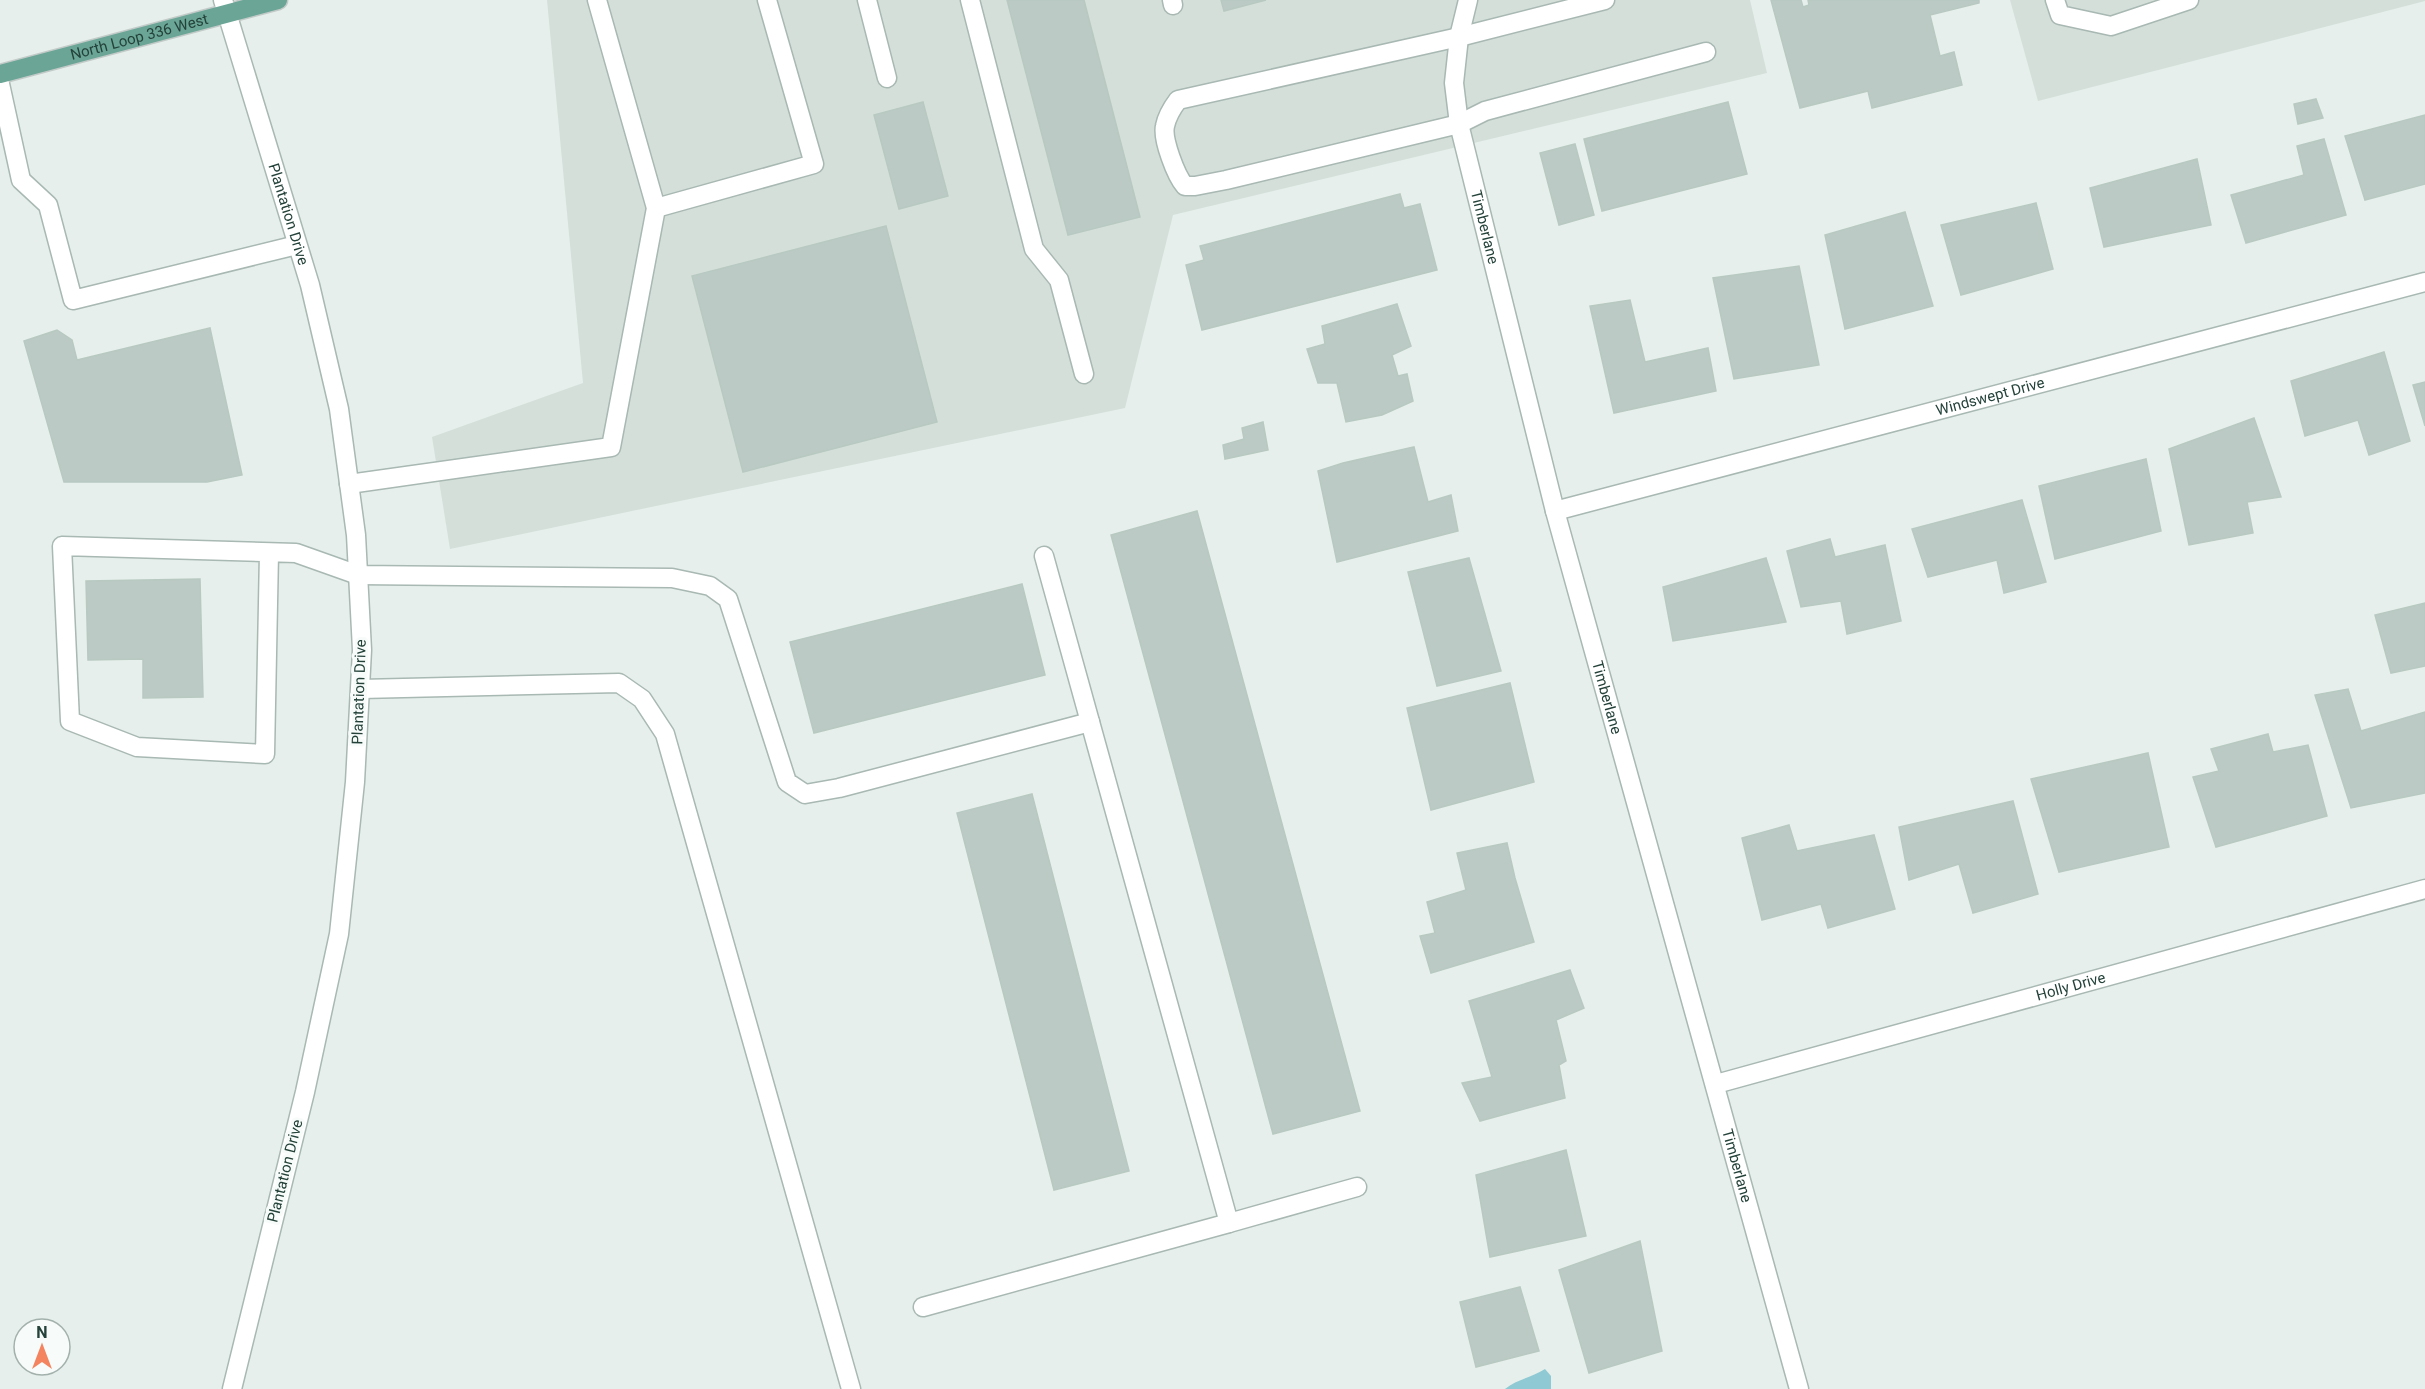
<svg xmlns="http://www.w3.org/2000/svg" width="2425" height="1389" font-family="Roboto,sans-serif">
  <rect width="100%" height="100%" fill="#e6efeb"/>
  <path fill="#d4dfda" d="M 547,0 L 1750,0 L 1767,73 L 1173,215 L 1125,408 L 450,549 L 432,437 L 583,383 Z
    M 2010,0 L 2425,0 L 2425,1 L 2038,101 Z"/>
  <path fill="#8ec9d4" d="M 1545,1369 L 1551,1376 L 1551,1389 L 1505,1389 C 1517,1379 1531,1378 1545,1369 Z"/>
  <path fill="#bbcac4" stroke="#b8c9c2" stroke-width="1.5" d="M 1007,0 L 1084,0 L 1140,217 L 1068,235 Z
    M 1221,0 L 1266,0 L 1224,11 Z
    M 1771,0 L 1801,0 L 1803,7 L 1809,5 L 1808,0 L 1979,0 L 1979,3 L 1930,15 L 1940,56 L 1954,52 L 1962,85 L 1872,108 L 1868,91 L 1800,108 Z
    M 2316,99 L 2323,118 L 2298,124 L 2294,104 Z
    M 923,102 L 948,196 L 899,209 L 874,115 Z
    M 1728,102 L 1747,174 L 1602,211 L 1584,139 Z
    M 2425,115 L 2425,184 L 2365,200 L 2345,136 Z
    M 2324,139 L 2346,215 L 2246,243 L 2231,195 L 2304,175 L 2297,146 Z
    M 1575,144 L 1594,215 L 1559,225 L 1540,153 Z
    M 2197,159 L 2211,225 L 2104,247 L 2090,188 Z
    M 1400,194 L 1404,208 L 1420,204 L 1437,270 L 1202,330 L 1186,265 L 1204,260 L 1200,246 Z
    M 2036,203 L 2053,269 L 1961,295 L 1941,225 Z
    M 1905,212 L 1933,306 L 1845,329 L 1825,235 Z
    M 886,226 L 937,422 L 743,472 L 692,276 Z
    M 1799,266 L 1819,365 L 1734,379 L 1713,278 Z
    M 1630,300 L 1645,362 L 1708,348 L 1716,391 L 1614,413 L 1590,306 Z
    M 1397,304 L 1411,346 L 1392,355 L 1398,376 L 1407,374 L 1413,401 L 1382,415 L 1346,422 L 1337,383 L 1318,383 L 1307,349 L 1325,344 L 1322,326 Z
    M 210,328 L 242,475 L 207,482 L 64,482 L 24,341 L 57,330 L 72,340 L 77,360 Z
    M 2384,352 L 2410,441 L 2369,455 L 2358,420 L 2305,436 L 2291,381 Z
    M 2425,382 L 2425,426 L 2413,385 Z
    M 2254,418 L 2281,497 L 2247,502 L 2253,533 L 2189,545 L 2169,449 Z
    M 1263,422 L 1268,450 L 1225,459 L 1223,445 L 1244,439 L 1242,428 Z
    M 1414,447 L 1428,502 L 1451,495 L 1458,531 L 1337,562 L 1318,471 L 1343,463 Z
    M 2146,459 L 2161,531 L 2055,559 L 2039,486 Z
    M 2022,500 L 2046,582 L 2004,593 L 1997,560 L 1928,577 L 1912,529 Z
    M 1197,511 L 1360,1111 L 1273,1134 L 1111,535 Z
    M 1830,539 L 1835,557 L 1885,545 L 1901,621 L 1847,634 L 1841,601 L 1801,607 L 1787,551 Z
    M 1469,558 L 1501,671 L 1437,686 L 1408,572 Z
    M 1766,558 L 1786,622 L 1673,641 L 1663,587 Z
    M 200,579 L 203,697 L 143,698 L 143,659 L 88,660 L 86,581 Z
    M 1022,584 L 1045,675 L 814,733 L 790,642 Z
    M 2425,603 L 2425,666 L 2391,673 L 2375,615 Z
    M 1510,683 L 1534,782 L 1431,810 L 1407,708 Z
    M 2348,689 L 2361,731 L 2425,712 L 2425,793 L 2351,808 L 2315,695 Z
    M 2268,734 L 2273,752 L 2308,745 L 2327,816 L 2216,847 L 2193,777 L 2219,771 L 2211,749 Z
    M 2148,753 L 2169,847 L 2059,872 L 2031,779 Z
    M 1032,794 L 1129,1171 L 1054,1190 L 957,813 Z
    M 2013,801 L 2038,894 L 1973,913 L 1959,864 L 1909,880 L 1899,827 Z
    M 1789,825 L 1797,851 L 1874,835 L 1895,909 L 1828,928 L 1821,904 L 1762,920 L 1742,838 Z
    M 1507,843 L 1515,878 L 1534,942 L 1431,973 L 1420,936 L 1435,933 L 1427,902 L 1466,890 L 1457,853 Z
    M 1570,970 L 1584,1008 L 1556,1020 L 1566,1061 L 1559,1065 L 1565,1098 L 1480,1121 L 1462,1083 L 1492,1077 L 1469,1001 Z
    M 1566,1150 L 1586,1236 L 1490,1257 L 1476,1175 Z
    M 1640,1241 L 1662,1351 L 1589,1373 L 1559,1270 Z
    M 1520,1287 L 1539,1351 L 1476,1367 L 1460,1302 Z"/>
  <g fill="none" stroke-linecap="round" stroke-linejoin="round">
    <g stroke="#a8b8b2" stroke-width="21">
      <g id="minor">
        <path id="s1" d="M 223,0 L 310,285 L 339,409 L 356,535 L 362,650 L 355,782 L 339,934 L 305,1092 L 232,1389"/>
        <path d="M 867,0 L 887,78"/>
        <path d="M 970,0 L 1034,249 L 1059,280 L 1084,374"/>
        <path d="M 1172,0 L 1173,5"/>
        <path id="s2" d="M 1468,0 L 1459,37 L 1454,83 L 1459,124 L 1555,511 L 1799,1389"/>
        <path d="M 1605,0 L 1459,37 L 1178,100 C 1172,108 1167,116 1165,126 C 1162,139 1176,176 1185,186 L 1195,186 L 1226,180 L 1459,124 L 1485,111 L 1706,52"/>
        <path d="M 2055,0 L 2060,15 L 2111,26 L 2189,0"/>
        <path d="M 0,84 L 21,180 L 48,205 L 73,300 L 297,245"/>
        <path d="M 656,208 L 814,164 L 767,0"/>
        <path d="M 349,484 L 611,447 L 656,208 L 597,0"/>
        <path id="s3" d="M 1555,511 L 2425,282"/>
        <path d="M 269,553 L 265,754 L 137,747 L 70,721 L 62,546 L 296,553 L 358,575 L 672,578 L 710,586 L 728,599 L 787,782 L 805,794 L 839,788 L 1090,722"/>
        <path d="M 361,689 L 619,683 L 642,699 L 665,734 L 851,1389"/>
        <path id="s4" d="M 1716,1084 L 2425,889"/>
        <path d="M 1229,1223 L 1357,1187"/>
        <path d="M 923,1307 L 1229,1223 L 1044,556"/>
      </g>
    </g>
    <g stroke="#c2cac8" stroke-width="21">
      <g id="major">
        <path id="s5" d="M 0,74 L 278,0"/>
      </g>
    </g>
    <use href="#minor" stroke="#fff" stroke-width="18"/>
    <use href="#major" stroke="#6aa596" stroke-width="18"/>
  </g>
  <g text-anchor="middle" stroke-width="6" stroke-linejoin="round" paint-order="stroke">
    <g font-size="15" fill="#24423a" stroke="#f7fbf9">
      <text dy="5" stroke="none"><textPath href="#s5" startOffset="144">North Loop 336 West</textPath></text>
      <text dy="5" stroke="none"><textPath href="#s1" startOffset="224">Plantation Drive</textPath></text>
      <text dy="5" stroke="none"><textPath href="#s2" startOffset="232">Timberlane</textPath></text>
      <text dy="5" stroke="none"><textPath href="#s3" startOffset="450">Windswept Drive</textPath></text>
      <text transform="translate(359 692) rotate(-88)" y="5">Plantation Drive</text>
      <text dy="5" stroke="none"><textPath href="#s2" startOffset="718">Timberlane</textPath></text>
      <text dy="5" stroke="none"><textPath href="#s4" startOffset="368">Holly Drive</textPath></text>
      <text dy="5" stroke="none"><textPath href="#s2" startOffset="1204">Timberlane</textPath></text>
      <text transform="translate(285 1171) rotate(-76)" y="5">Plantation Drive</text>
    </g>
  </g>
  <g transform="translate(42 1347)"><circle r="28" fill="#f7fbf9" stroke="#a3b1ad" stroke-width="1.5"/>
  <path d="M0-4.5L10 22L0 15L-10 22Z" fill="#f4845f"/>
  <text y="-9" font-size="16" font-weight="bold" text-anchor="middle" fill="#24423a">N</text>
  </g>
</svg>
